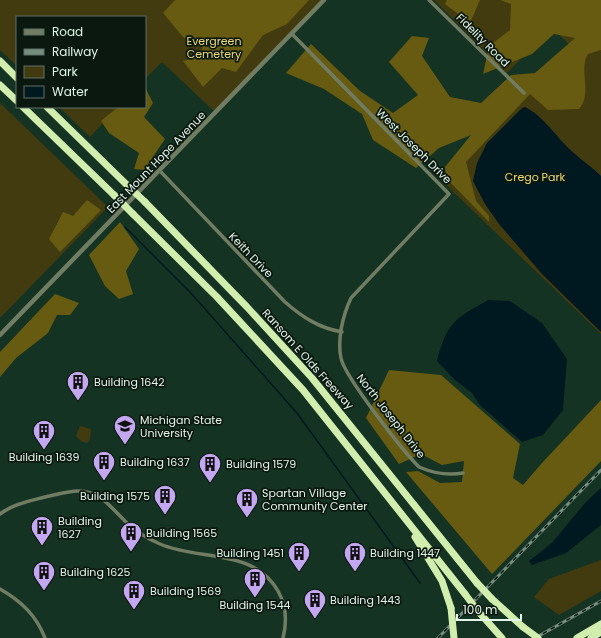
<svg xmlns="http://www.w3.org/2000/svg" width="601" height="638" font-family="Poppins,sans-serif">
  <rect width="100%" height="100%" fill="#153322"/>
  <path fill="#423b10" d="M 0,0 L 322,0 L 216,113 L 162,62 L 145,79 L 145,17 L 17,17 L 17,66 L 0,50 Z
    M 434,0 L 601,0 L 601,334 L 440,179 L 570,45 L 551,27 L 507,73 Z
    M 0,103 L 108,207 L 0,318 Z
    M 59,107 L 118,107 L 90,137 Z
    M 80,426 L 91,429 L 90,439 L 87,443 L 81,441 L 76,436 Z
    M 601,560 L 601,591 L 559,615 L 534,597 L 549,579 Z"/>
  <path fill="#675b11" d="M 175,0 L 309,0 L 287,24 L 263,35 L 236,72 L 222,68 L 203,87 L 183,61 L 203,56 L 202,47 L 183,37 L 163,13 Z
    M 447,0 L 480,0 L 470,23 L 445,4 Z
    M 500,0 L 601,0 L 601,50 L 588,54 C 578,70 593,93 579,109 L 548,110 L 530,94 L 466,162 L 476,201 L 489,216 L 489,222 L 446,178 L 445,167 L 471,135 L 439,148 L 416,168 L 373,140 L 362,114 L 324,89 L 286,73 L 311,44 L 360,91 L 393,113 L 418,95 L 389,62 L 412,36 L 429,38 L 422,56 L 450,97 L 481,103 L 511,75 L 535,73 L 575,38 L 554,34 L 532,54 L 483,74 L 489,46 L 510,30 L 511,4 Z
    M 145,87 L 153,103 L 144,117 L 165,139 L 144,170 L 134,169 L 139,153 L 109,133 L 101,121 L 118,107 L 145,107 Z
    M 87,200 L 101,210 L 60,252 L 49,239 L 63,212 L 73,216 Z
    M 120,222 L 139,249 L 126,271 L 133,294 L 119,299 L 105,286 L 89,255 Z
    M 55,294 L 79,303 L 70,315 L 57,315 L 48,333 L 16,358 L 0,377 L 0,352 Z
    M 389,370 L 441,375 L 520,444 L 513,478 L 523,485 L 542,463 L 601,400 L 601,461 L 492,574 L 406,472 L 418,471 L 440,483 L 462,482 L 464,461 L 442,465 L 421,454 L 399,464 L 366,418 Z"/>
  <path fill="#00181f" d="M 525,107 C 545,117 558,140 575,154 C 584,162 593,168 601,176 L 601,332 L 542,274 L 499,224 L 485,204 L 473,181 L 477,163 L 487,143 L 522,108 Z
    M 488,300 L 510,301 L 542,323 L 567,359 L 563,410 L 543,435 L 522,442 L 480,405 L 472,393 L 455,380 L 437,361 C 447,322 455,319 488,300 Z
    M 601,488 L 601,525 L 566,553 L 532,565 L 529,561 L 552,543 L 585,503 Z"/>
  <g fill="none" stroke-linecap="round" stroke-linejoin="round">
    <path stroke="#00181f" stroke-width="1.5" d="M 125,227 L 190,292 L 297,413 L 420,583"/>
    <path stroke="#717d63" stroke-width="3.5" d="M 429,0 L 524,93
      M 292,34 L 449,194 L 351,298 C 343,315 337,339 341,358 C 344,376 404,452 419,467 C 433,473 447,476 463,473
      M 160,171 L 285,302 C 302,317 319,328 342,332
      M 0,514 C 13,504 30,501 45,497 C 56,495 67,491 78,491 C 101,491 112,509 127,523 C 137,532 148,539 160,544 C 199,561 254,548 278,591 C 286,605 287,622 283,638
      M 0,589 C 21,601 36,615 45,638"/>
    <path stroke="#717d63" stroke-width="4.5" d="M 0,335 L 324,0"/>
    <path stroke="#d1eeae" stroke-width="7" d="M 0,61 L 17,78
      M 0,85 L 17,101
      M 23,107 L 114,195
      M 47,107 L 127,185
      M 145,202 L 247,307 L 312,378 L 477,583
      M 133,214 L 217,297 L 303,390 L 465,594
      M 415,537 L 442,581 L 451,608
      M 492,599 L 523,627
      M 477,610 L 502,638
      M 577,638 L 601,624
      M 591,638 L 601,632"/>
    <g stroke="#768e80" stroke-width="3">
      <path id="rail" d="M 438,638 L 601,470
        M 535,638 L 601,601"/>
    </g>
    <use href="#rail" stroke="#0b1810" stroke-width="1.5" stroke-dasharray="4.5" stroke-linecap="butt"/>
    <path stroke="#d1eeae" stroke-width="7" d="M 127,185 L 145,202
      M 114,195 L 133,214
      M 477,583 L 492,599
      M 465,594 L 477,610
      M 451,608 L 454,638
      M 523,627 L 538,638"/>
  </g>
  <defs>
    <g id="building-pin" transform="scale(1.15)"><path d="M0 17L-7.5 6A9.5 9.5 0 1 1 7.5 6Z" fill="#c4a7f1" stroke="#0b1810"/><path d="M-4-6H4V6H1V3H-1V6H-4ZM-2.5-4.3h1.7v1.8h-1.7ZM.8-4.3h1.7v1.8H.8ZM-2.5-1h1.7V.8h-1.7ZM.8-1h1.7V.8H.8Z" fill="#111"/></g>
    <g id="university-pin" transform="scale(1.15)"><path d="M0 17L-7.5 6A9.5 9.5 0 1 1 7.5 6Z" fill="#c4a7f1" stroke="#0b1810"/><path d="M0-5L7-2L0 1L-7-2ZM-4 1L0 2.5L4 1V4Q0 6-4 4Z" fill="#111"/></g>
  </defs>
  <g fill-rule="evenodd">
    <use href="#building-pin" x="78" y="382"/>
    <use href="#university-pin" x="125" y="426"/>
    <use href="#building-pin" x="44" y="431"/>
    <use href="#building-pin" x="104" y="462"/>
    <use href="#building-pin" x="210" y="464"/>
    <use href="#building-pin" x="165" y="496"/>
    <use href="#building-pin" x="247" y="499"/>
    <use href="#building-pin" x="42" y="527"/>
    <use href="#building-pin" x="131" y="533"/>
    <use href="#building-pin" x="299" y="553"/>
    <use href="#building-pin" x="355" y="553"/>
    <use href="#building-pin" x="44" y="572"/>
    <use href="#building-pin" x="255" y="579"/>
    <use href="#building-pin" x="134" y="591"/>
    <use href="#building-pin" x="315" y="600"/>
  </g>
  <g text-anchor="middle" stroke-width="3.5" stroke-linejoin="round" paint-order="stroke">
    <g font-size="11" fill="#e3f4e8" stroke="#0b1810">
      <text transform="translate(483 40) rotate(45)" y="4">Fidelity Road</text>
      <text transform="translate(414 146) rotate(45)" y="4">West Joseph Drive</text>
      <text transform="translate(156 162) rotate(-46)" y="4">East Mount Hope Avenue</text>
      <text transform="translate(251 255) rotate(46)" y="4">Keith Drive</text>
      <text transform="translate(308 359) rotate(48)" y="4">Ransom E Olds Freeway</text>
      <text transform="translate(391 416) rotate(52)" y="4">North Joseph Drive</text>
    </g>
    <g font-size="11" fill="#ecda79" stroke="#0b1810">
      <text x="214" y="45">Evergreen<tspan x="214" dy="13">Cemetery</tspan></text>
      <text x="535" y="181">Crego Park</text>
    </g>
    <g font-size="11" fill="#e3f4e8" stroke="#0b1810" text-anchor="start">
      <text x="94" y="386">Building 1642</text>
      <text x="140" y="424">Michigan State<tspan x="140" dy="13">University</tspan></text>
      <text x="44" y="461" text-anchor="middle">Building 1639</text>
      <text x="120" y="466">Building 1637</text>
      <text x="226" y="468">Building 1579</text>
      <text x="262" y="497">Spartan Village<tspan x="262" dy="13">Community Center</tspan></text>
      <text x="150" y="500" text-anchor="end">Building 1575</text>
      <text x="58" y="525">Building<tspan x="58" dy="13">1627</tspan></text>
      <text x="146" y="537">Building 1565</text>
      <text x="284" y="557" text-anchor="end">Building 1451</text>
      <text x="370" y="557">Building 1447</text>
      <text x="60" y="576">Building 1625</text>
      <text x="150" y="595">Building 1569</text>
      <text x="330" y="604">Building 1443</text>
      <text x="255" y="609" text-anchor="middle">Building 1544</text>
    </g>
  </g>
  <rect x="16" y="16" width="130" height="92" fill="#0b1810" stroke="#617066"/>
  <rect x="24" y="29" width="20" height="6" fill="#717d63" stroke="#617066"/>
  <text x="52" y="36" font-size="12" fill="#e3f4e8">Road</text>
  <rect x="24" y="49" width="20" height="6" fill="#768e80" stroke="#617066"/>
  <text x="52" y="56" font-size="12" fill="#e3f4e8">Railway</text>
  <rect x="24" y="66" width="20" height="12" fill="#423b10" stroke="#617066"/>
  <text x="52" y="76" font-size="12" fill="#e3f4e8">Park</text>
  <rect x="24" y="86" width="20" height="12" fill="#00181f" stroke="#617066"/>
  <text x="52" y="96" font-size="12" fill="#e3f4e8">Water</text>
  <path d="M457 614v6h64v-6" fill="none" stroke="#e3f4e8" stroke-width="2"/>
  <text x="463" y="614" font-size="12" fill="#e3f4e8" stroke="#0b1810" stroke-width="3" paint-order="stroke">100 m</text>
</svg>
